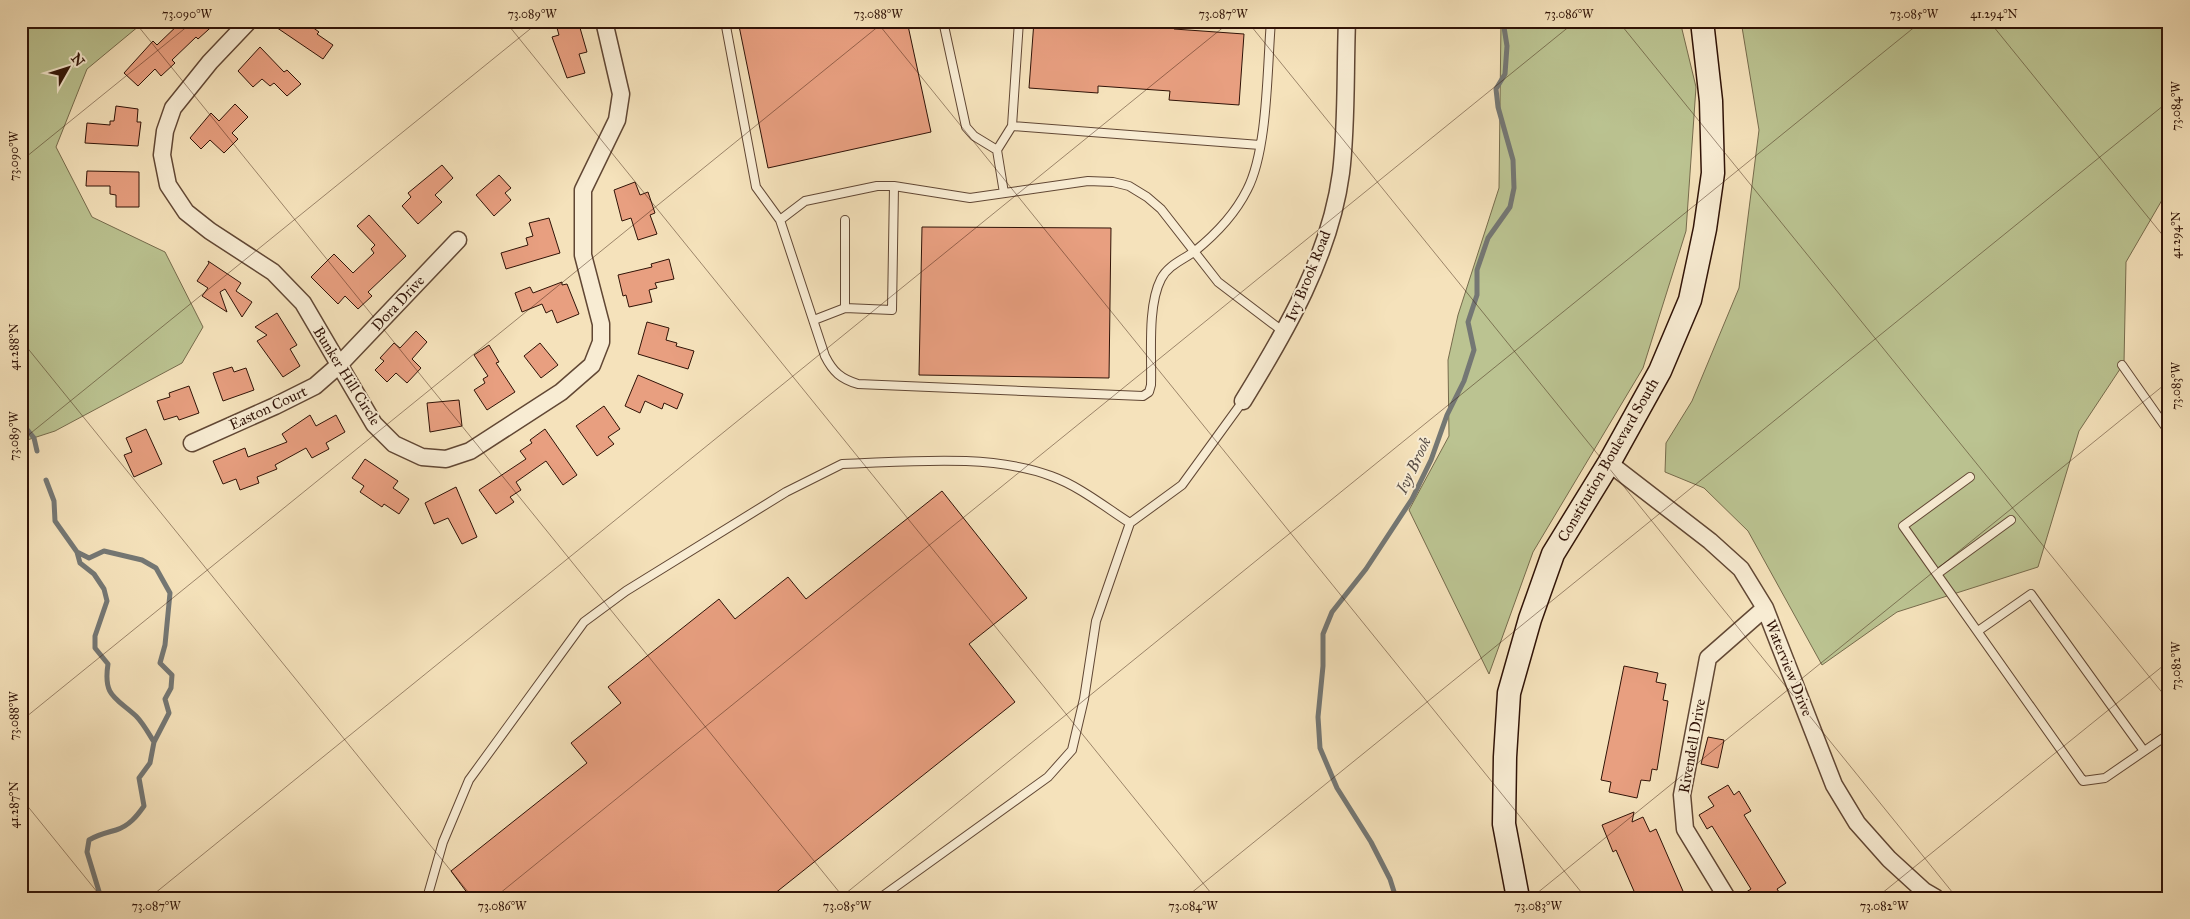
<svg xmlns="http://www.w3.org/2000/svg" width="2190" height="919" font-family="'IM FELL Great Primer',serif">
  <rect width="100%" height="100%" fill="#f5e2bb"/>
  <filter id="stains"><feTurbulence type="fractalNoise" baseFrequency=".004" numOctaves="4"/><feColorMatrix values="0 0 0 0 .2 0 0 0 0 .09 0 0 0 0 .02 0 0 0 .5 -.17"/></filter>
  <radialGradient id="worn" r=".72"><stop offset=".6" stop-color="#630" stop-opacity="0"/><stop offset="1" stop-color="#630" stop-opacity=".3"/></radialGradient>
  <path fill="#bbc391" stroke="#766b4c" d="M 21,21 L 145,21 L 87,69 L 56,147 L 92,217 L 165,252 L 203,327 L 182,363 L 55,431 L 21,442 Z
    M 1501,21 L 1680,21 L 1696,87 L 1686,231 L 1643,368 L 1533,552 L 1489,674 L 1409,510 L 1449,436 L 1448,360 L 1458,315 L 1499,188 Z
    M 1741,21 L 2169,21 L 2169,188 L 2126,262 L 2124,363 L 2079,431 L 2038,567 L 1897,612 L 1822,665 L 1748,531 L 1704,488 L 1665,472 L 1666,443 L 1692,401 L 1739,288 L 1759,130 Z"/>
  <g fill="none" stroke-linecap="round" stroke-linejoin="round">
    <path stroke="#747774" stroke-width="5" d="M 21,422 L 34,438 L 37,451
      M 46,480 L 54,501 L 55,521 L 77,552 L 89,558 L 104,551 L 142,560 L 156,568 L 170,593 L 165,645 L 160,663 L 172,675 L 171,688 L 165,699 L 169,713 L 154,742 L 150,763 L 139,778 L 144,806 C 137,816 129,826 116,830 C 106,833 99,834 89,840 L 87,852 L 101,898
      M 77,552 L 80,563 L 94,574 L 104,589 L 107,601 L 95,636 L 95,648 L 108,664 C 103,696 115,697 136,716 C 143,723 149,734 154,742
      M 1396,898 L 1390,879 L 1371,842 L 1337,788 L 1320,748 L 1318,717 L 1323,666 L 1323,634 L 1332,612 L 1366,569 L 1412,499 L 1431,460 L 1447,415 L 1464,381 L 1474,350 L 1468,322 L 1477,295 L 1477,270 L 1488,238 L 1510,207 L 1514,188 L 1513,160 L 1498,107 L 1496,89 L 1505,74 L 1507,46 L 1503,21"/>
  </g>
  <path fill="#e89f80" stroke="#301307" d="M 182,21 L 218,21 L 198,39 L 196,37 L 172,60 L 175,63 L 161,76 L 155,69 L 138,86 L 124,73 L 153,41 L 157,45 Z
    M 267,21 L 304,21 L 319,32 L 317,34 L 333,45 L 323,59 Z
    M 555,21 L 578,21 L 587,52 L 579,54 L 585,73 L 567,78 L 552,37 L 559,35 Z
    M 738,21 L 843,21 L 844,27 L 872,21 L 907,21 L 931,132 L 768,168 Z
    M 1034,21 L 1174,21 L 1174,29 L 1244,34 L 1239,105 L 1169,100 L 1170,91 L 1098,86 L 1098,93 L 1029,88 Z
    M 260,47 L 284,72 L 287,70 L 301,84 L 287,96 L 274,83 L 270,86 L 262,79 L 253,87 L 238,71 Z
    M 235,104 L 248,117 L 232,133 L 238,139 L 224,153 L 210,140 L 201,149 L 190,138 L 211,113 L 219,121 Z
    M 116,106 L 138,109 L 137,122 L 141,122 L 138,146 L 85,143 L 87,123 L 110,125 L 110,121 L 114,121 Z
    M 442,165 L 453,178 L 435,195 L 442,202 L 418,224 L 402,206 L 411,197 L 408,193 Z
    M 87,171 L 139,172 L 139,207 L 116,207 L 116,195 L 110,194 L 110,186 L 86,186 Z
    M 499,175 L 511,188 L 505,193 L 511,200 L 494,216 L 476,195 Z
    M 635,182 L 640,195 L 648,192 L 655,213 L 650,215 L 657,234 L 638,240 L 631,218 L 622,221 L 614,190 Z
    M 369,215 L 406,256 L 368,292 L 372,296 L 358,309 L 345,296 L 338,304 L 311,277 L 334,254 L 353,273 L 374,253 L 371,249 L 375,245 L 357,226 Z
    M 549,218 L 560,253 L 506,269 L 501,253 L 528,245 L 526,238 L 533,236 L 529,223 Z
    M 922,227 L 1111,228 L 1109,378 L 919,375 Z
    M 669,259 L 674,279 L 655,283 L 657,288 L 649,290 L 652,302 L 629,307 L 626,295 L 623,296 L 618,275 L 652,267 L 651,264 Z
    M 208,261 L 241,283 L 236,291 L 252,302 L 242,317 L 225,289 L 220,292 L 227,312 L 202,296 L 208,288 L 197,281 L 209,263 Z
    M 562,282 L 562,285 L 567,284 L 579,314 L 557,323 L 552,310 L 546,313 L 542,304 L 522,312 L 515,293 L 530,287 L 533,293 Z
    M 277,313 L 297,345 L 290,349 L 300,366 L 283,377 L 257,341 L 267,335 L 255,327 Z
    M 647,322 L 669,328 L 666,340 L 677,343 L 676,346 L 694,351 L 688,369 L 638,354 Z
    M 416,331 L 427,342 L 412,359 L 421,368 L 407,383 L 396,373 L 387,382 L 375,370 L 384,361 L 380,358 L 394,343 L 400,348 Z
    M 540,343 L 558,365 L 541,378 L 524,356 Z
    M 489,345 L 499,362 L 496,363 L 515,392 L 487,410 L 474,390 L 485,383 L 483,379 L 488,376 L 474,355 Z
    M 232,367 L 234,372 L 246,368 L 254,390 L 223,401 L 213,373 Z
    M 638,375 L 683,394 L 677,409 L 664,403 L 662,409 L 645,401 L 640,413 L 625,406 Z
    M 189,386 L 199,413 L 179,420 L 177,416 L 164,420 L 157,401 L 170,397 L 169,393 Z
    M 459,400 L 462,426 L 430,432 L 427,403 Z
    M 604,406 L 620,429 L 608,437 L 614,444 L 597,456 L 576,426 Z
    M 310,415 L 316,426 L 336,415 L 345,432 L 326,443 L 329,449 L 312,458 L 306,448 L 275,465 L 277,469 L 257,477 L 259,483 L 240,490 L 236,479 L 223,484 L 213,461 L 245,448 L 248,457 L 287,442 L 282,434 Z
    M 146,429 L 162,464 L 134,477 L 124,455 L 132,452 L 126,438 Z
    M 545,429 L 577,475 L 563,485 L 546,461 L 516,482 L 521,490 L 510,497 L 514,502 L 496,514 L 479,490 L 526,459 L 520,451 L 532,443 L 530,440 Z
    M 365,459 L 398,481 L 393,488 L 409,499 L 399,514 L 384,504 L 382,507 L 360,492 L 364,486 L 352,478 Z
    M 456,487 L 477,537 L 462,544 L 448,518 L 434,524 L 425,503 Z
    M 942,491 L 1027,598 L 969,644 L 1015,702 L 769,898 L 471,898 L 451,871 L 587,763 L 571,743 L 621,703 L 608,687 L 719,599 L 735,619 L 788,577 L 806,599 Z
    M 1624,666 L 1658,673 L 1656,682 L 1666,684 L 1663,700 L 1668,701 L 1657,770 L 1652,769 L 1650,781 L 1641,780 L 1637,798 L 1609,792 L 1611,782 L 1601,780 Z
    M 1708,737 L 1724,740 L 1718,768 L 1701,764 Z
    M 1728,785 L 1734,795 L 1739,791 L 1751,811 L 1744,815 L 1786,883 L 1777,889 L 1783,898 L 1737,898 L 1751,889 L 1712,826 L 1707,829 L 1699,815 L 1714,806 L 1708,797 Z
    M 1634,812 L 1632,822 L 1643,817 L 1650,832 L 1656,829 L 1686,898 L 1637,898 L 1616,850 L 1613,852 L 1602,825 Z"/>
  <g fill="none" stroke-linecap="round" stroke-linejoin="round">
    <g stroke="#614734" stroke-width="10">
      <path id="lane" d="M 725,21 L 756,187 L 780,220
        M 943,21 L 966,127 L 974,136 L 997,150
        M 1271,21 C 1267,68 1268,150 1247,190 C 1235,214 1216,234 1195,251 C 1183,260 1168,265 1161,279 C 1147,306 1152,356 1151,385 L 1149,392 L 1143,396 L 858,384 C 841,379 833,372 825,356 L 780,220 L 805,201 L 877,186 L 894,186 L 970,198 L 1088,181 L 1113,182 L 1129,186 L 1147,197 L 1161,209 L 1218,282 L 1285,333
        M 1012,126 L 1260,145
        M 1004,193 L 997,150 L 1012,126 L 1019,21
        M 845,220 L 845,308
        M 814,320 L 845,308 L 892,310 L 894,186
        M 2122,365 L 2169,432
        M 1970,477 L 1903,526 L 2083,781 L 2105,778 L 2169,734
        M 1937,574 L 2011,520
        M 1978,631 L 2031,594 L 2144,751
        M 427,898 L 443,842 L 469,780 L 584,622 L 626,591 L 786,492 L 842,464 C 907,462 990,453 1051,476 C 1079,486 1105,507 1130,523
        M 880,898 L 1048,777 L 1072,750 L 1084,699 L 1096,621 L 1130,523 L 1182,485 L 1243,401"/>
    </g>
    <g stroke="#614734" stroke-width="19">
      <path id="street" d="M 249,21 L 210,62 L 173,108 L 165,131 L 162,155 L 168,185 L 186,212 L 210,231 L 273,272 L 303,303 L 374,424 L 394,444 L 422,457 L 446,459 L 470,451 L 561,392 L 592,365 L 601,342 L 601,324 L 583,255 L 583,190 L 617,120 L 621,94 L 604,21
        M 1243,401 C 1286,331 1330,256 1341,173 C 1347,125 1345,70 1347,21
        M 192,443 L 275,406 L 315,386 L 339,365 L 458,240
        M 1609,463 L 1710,541 L 1741,569 L 1765,608 L 1834,785 L 1857,823 L 1889,859 L 1924,891 L 1936,898
        M 1727,898 L 1685,829 L 1682,795 L 1708,658 L 1765,608"/>
    </g>
    <g stroke="#301307" stroke-width="25">
      <path id="secondary" d="M 1518,898 L 1504,824 L 1505,757 L 1509,693 L 1530,619 L 1553,554 L 1609,463 L 1660,371 L 1690,300 L 1705,229 L 1713,173 L 1711,101 L 1702,21"/>
    </g>
    <use href="#lane" stroke="#f8ecd3" stroke-width="8"/>
    <use href="#street" stroke="#f8ecd3" stroke-width="16"/>
    <use href="#secondary" stroke="#f8ecd3" stroke-width="22"/>
  </g>
  <path fill="none" stroke="#301307" stroke-width="1" stroke-opacity="0.45" d="M 134,21 L 844,898M 505,21 L 1215,898M 876,21 L 1586,898M 1247,21 L 1957,898M 1618,21 L 2169,701M 1989,21 L 2169,243M 21,161 L 194,21M 21,340 L 473,898M 21,441 L 540,21M 21,721 L 885,21M 21,798 L 102,898M 149,898 L 1231,21M 494,898 L 1576,21M 840,898 L 1922,21M 1185,898 L 2169,101M 1531,898 L 2169,381M 1876,898 L 2169,661"/>
  <g text-anchor="middle" stroke-width="4" stroke-linejoin="round" paint-order="stroke">
    <g font-size="15" fill="#301307" stroke="#f8ecd3">
      <text transform="translate(1308 276) rotate(-68)" y="5">Ivy Brook Road</text>
      <text transform="translate(398 303) rotate(-47)" y="5">Dora Drive</text>
      <text transform="translate(347 376) rotate(58)" y="5">Bunker Hill Circle</text>
      <text transform="translate(268 408) rotate(-25)" y="5">Easton Court</text>
      <text transform="translate(1608 460) rotate(-60)" y="5">Constitution Boulevard South</text>
      <text transform="translate(1789 668) rotate(68)" y="5">Waterview Drive</text>
      <text transform="translate(1692 746) rotate(-80)" y="5">Rivendell Drive</text>
    </g>
    <g font-size="16" font-style="italic" fill="#584d46" stroke="#f8ecd3">
      <text transform="translate(1413 465) rotate(-65)" y="6">Ivy Brook</text>
    </g>
  </g>
  <rect width="2190" height="919" fill="none" stroke="#f5e2bb" stroke-width="55"/>
  <g transform="translate(68 68) rotate(51)" stroke="#f8ecd3" stroke-width="4" paint-order="stroke">
  <path d="M0-4L9 19L0 12L-9 19Z" fill="#301307"/>
  <text y="-8" font-size="14" font-weight="bold" text-anchor="middle" fill="#301307">N</text>
  </g>
  <rect x="28" y="28" width="2134" height="864" fill="none" stroke="#301307" stroke-width="2"/>
  <g font-size="12" text-anchor="middle" fill="#301307">
    <text x="187" y="18">73.090°W</text>
    <text x="532" y="18">73.089°W</text>
    <text x="878" y="18">73.088°W</text>
    <text x="1223" y="18">73.087°W</text>
    <text x="1569" y="18">73.086°W</text>
    <text x="1914" y="18">73.085°W</text>
    <text x="1994" y="18">41.294°N</text>
    <text transform="translate(2176 106) rotate(-90)" y="4">73.084°W</text>
    <text transform="translate(14 156) rotate(-90)" y="4">73.090°W</text>
    <text transform="translate(2176 235) rotate(-90)" y="4">41.294°N</text>
    <text transform="translate(14 347) rotate(-90)" y="4">41.288°N</text>
    <text transform="translate(2176 386) rotate(-90)" y="4">73.083°W</text>
    <text transform="translate(14 436) rotate(-90)" y="4">73.089°W</text>
    <text transform="translate(2176 666) rotate(-90)" y="4">73.082°W</text>
    <text transform="translate(14 716) rotate(-90)" y="4">73.088°W</text>
    <text transform="translate(14 805) rotate(-90)" y="4">41.287°N</text>
    <text x="156" y="910">73.087°W</text>
    <text x="502" y="910">73.086°W</text>
    <text x="847" y="910">73.085°W</text>
    <text x="1193" y="910">73.084°W</text>
    <text x="1538" y="910">73.083°W</text>
    <text x="1884" y="910">73.082°W</text>
  </g>
  <rect width="100%" height="100%" filter="url(#stains)"/>
  <rect width="100%" height="100%" fill="url(#worn)"/>
</svg>
